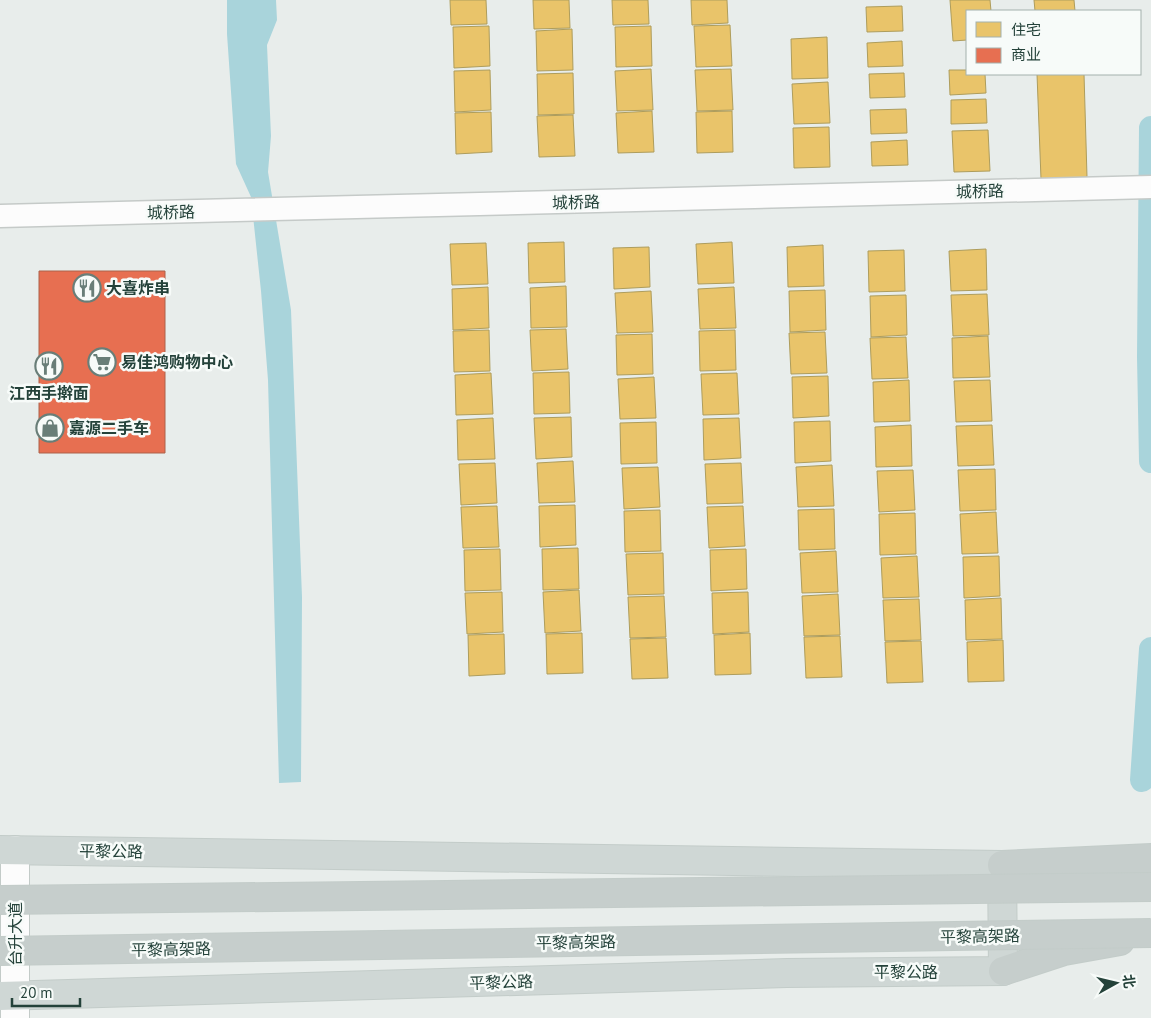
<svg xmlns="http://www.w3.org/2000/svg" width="1151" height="1018" font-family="'PT Sans','Noto Sans SC',sans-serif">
  <rect width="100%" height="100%" fill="#e8edeb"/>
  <path fill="#a9d4db" d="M 227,0 L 276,0 L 277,20 L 267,45 L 271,136 L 268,172 L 291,310 L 302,597 L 301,782 L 279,783 L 268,380 L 261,291 L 251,197 L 236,164 L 227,34 Z"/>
  <path fill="#e9c46a" stroke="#ae9d5c" d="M 450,0 L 486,0 L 487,24 L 451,25 Z
    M 533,0 L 569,0 L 570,28 L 534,29 Z
    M 612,0 L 648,0 L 649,24 L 613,25 Z
    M 691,0 L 727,0 L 728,23 L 692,25 Z
    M 950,0 L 990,0 L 991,11 L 967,11 L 967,40 L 953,41 Z
    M 1034,0 L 1074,0 L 1075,11 L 1035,11 Z
    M 902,6 L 903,31 L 867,32 L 866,7 Z
    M 730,25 L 732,66 L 696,67 L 694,26 Z
    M 489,26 L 490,66 L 454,68 L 453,27 Z
    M 651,26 L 652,66 L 616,67 L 615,27 Z
    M 572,29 L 573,70 L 537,71 L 536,31 Z
    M 827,37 L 828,78 L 792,79 L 791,39 Z
    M 902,41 L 903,66 L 868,67 L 867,43 Z
    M 651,69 L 653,110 L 617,111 L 615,71 Z
    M 731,69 L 733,110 L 697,111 L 695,70 Z
    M 490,70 L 491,110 L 455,112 L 454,71 Z
    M 949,70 L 967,70 L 967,74 L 985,74 L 986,93 L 950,95 Z
    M 573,73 L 574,114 L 538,115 L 537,74 Z
    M 904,73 L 905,97 L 870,98 L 869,74 Z
    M 1037,74 L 1084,74 L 1087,177 L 1041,179 Z
    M 828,82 L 830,123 L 794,124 L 792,84 Z
    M 986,99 L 987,123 L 951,124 L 951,100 Z
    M 906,109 L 907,133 L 871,134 L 870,110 Z
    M 652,111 L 654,152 L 618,153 L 616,113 Z
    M 732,111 L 733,152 L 697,153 L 696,112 Z
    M 491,112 L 492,152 L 456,154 L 455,113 Z
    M 573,115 L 575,156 L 539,157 L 537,116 Z
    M 829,127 L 830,167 L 794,168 L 793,128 Z
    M 988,130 L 990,171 L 954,172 L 952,131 Z
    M 907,140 L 908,165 L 872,166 L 871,142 Z
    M 564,242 L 565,282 L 529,283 L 528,243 Z
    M 732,242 L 734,283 L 698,284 L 696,244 Z
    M 486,243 L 488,284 L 452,285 L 450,244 Z
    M 823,245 L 824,286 L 788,287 L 787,247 Z
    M 649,247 L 650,287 L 614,289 L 613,248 Z
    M 986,249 L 987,290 L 951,291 L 949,251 Z
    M 904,250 L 905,291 L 869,292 L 868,251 Z
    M 566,286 L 567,327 L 531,328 L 530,288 Z
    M 488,287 L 489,328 L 453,330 L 452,289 Z
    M 734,287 L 736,328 L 700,329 L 698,289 Z
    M 825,290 L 826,330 L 790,332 L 789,291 Z
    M 651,291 L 653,332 L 617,333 L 615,293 Z
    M 987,294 L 989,335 L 953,336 L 951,295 Z
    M 906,295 L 907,335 L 871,337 L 870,296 Z
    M 566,329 L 568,369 L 532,371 L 530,330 Z
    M 489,330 L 490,371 L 454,372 L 453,331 Z
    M 735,330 L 736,370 L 700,371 L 699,331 Z
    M 825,332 L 827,373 L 791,374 L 789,333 Z
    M 652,334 L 653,374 L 617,375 L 616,335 Z
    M 988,336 L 990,377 L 953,378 L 952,338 Z
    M 906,337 L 908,378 L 872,379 L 870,338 Z
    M 569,372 L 570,413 L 534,414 L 533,373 Z
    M 491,373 L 493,414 L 456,415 L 455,375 Z
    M 737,373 L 739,414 L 703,415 L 701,374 Z
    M 828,376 L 829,416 L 793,418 L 792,377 Z
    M 654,377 L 656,418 L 620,419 L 618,379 Z
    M 909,380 L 910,421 L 874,422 L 873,382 Z
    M 990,380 L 992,421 L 956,422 L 954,381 Z
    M 571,417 L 572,457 L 536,459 L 534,418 Z
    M 493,418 L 495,459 L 458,460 L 457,420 Z
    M 739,418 L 741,458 L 704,460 L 703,419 Z
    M 830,421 L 831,461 L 795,463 L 794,422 Z
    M 656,422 L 657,463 L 621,464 L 620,423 Z
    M 911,425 L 912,466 L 876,467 L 875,427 Z
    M 992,425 L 994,465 L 958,466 L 956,426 Z
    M 573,461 L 575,502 L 539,503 L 537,463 Z
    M 495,463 L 497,503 L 461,505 L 459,464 Z
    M 741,463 L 743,503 L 707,504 L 705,464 Z
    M 832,465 L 834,506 L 798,507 L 796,467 Z
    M 658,467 L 660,507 L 624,509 L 622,468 Z
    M 995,469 L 996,510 L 960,511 L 958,470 Z
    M 913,470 L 915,510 L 879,512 L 877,471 Z
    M 575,505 L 576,545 L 540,547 L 539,506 Z
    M 497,506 L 499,547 L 463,548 L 461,507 Z
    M 743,506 L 745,546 L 709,548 L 707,507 Z
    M 834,509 L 835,549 L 799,550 L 798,510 Z
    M 660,510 L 661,551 L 625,552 L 624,511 Z
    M 996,512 L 998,553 L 962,554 L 960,514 Z
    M 915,513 L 916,554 L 880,555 L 879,514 Z
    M 578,548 L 579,589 L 543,590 L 542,549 Z
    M 500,549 L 501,590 L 465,591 L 464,550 Z
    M 746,549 L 747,589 L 711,591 L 710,550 Z
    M 836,551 L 838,592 L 802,593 L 800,553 Z
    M 663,553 L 664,594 L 628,595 L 626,554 Z
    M 917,556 L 919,597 L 883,598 L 881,558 Z
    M 999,556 L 1000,596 L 964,598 L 963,557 Z
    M 579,590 L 581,631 L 545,633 L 543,592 Z
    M 502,592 L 503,632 L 467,634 L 465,593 Z
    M 748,592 L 749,632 L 713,634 L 712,593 Z
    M 838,594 L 840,635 L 804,636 L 802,596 Z
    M 664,596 L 666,637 L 630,638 L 628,597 Z
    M 1001,598 L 1002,639 L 966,640 L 965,600 Z
    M 919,599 L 921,640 L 885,641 L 883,600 Z
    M 582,633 L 583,673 L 547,674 L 546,634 Z
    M 750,633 L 751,674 L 715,675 L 714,635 Z
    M 504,634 L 505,674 L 469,676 L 468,635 Z
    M 840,636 L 842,677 L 806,678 L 804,637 Z
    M 666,638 L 668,678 L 632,679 L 630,639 Z
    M 1003,640 L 1004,681 L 968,682 L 967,642 Z
    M 921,641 L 923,682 L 887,683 L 885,642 Z"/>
  <path fill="#e76f51" stroke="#ac624a" d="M 39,271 L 165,271 L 165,453 L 39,453 Z"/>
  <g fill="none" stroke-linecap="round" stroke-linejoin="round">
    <path stroke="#a9d4db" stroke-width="24" d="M 1151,128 L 1149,357 L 1151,461
      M 1142,780 L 1151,649"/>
    <g stroke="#c5cac8" stroke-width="25">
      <path id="minor" d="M 0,216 L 1151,187"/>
    </g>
    <g stroke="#c3cbc8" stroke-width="30">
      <path id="secondary" d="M 15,1018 L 15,850"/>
    </g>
    <g stroke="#c3ccc9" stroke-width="30">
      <path id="primary" d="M 0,850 L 1002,865 L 1003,971 L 787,973 L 0,996"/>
    </g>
    <g stroke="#c3ccc9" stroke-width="30">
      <path id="trunk" d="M 1002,865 L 1151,858
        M 1003,971 L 1064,951 L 1120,941"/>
    </g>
    <use href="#minor" stroke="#fcfcfc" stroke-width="22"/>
    <use href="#secondary" stroke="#fcfcfc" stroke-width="28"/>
    <use href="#primary" stroke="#cfd7d5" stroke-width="28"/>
    <use href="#trunk" stroke="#c6cecc" stroke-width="28"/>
    <g stroke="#c3ccc9" stroke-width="30" stroke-linecap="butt">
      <path id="trunk-bridge" d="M 0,900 L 1151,887
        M 0,951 L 1151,933"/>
    </g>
    <use href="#trunk-bridge" stroke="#c6cecc" stroke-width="28"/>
  </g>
  <defs>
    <g id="restaurant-ring" transform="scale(1.4375)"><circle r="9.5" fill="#f7fbf9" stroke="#697e78" stroke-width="1.5"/><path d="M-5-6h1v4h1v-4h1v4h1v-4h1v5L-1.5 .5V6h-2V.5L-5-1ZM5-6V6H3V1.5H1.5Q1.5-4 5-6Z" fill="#697e78"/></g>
    <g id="supermarket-ring" transform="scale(1.4375)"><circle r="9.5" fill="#f7fbf9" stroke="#697e78" stroke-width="1.5"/><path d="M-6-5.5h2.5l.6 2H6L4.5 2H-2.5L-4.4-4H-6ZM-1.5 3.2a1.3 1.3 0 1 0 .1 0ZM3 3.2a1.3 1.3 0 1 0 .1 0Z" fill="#697e78"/></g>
    <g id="shop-ring" transform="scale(1.4375)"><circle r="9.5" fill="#f7fbf9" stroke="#697e78" stroke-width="1.5"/><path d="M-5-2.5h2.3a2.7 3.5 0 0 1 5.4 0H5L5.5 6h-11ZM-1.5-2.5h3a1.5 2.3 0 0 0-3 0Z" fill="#697e78"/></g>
  </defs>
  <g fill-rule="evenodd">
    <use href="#restaurant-ring" x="87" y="288"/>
    <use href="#supermarket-ring" x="102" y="362"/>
    <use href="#restaurant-ring" x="49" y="366"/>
    <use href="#shop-ring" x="50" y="428"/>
  </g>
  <g text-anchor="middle" stroke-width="5" stroke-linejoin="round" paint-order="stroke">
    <g font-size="16" fill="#24423a" stroke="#f7fbf9">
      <text transform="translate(980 191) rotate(-1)" y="6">城桥路</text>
      <text transform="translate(576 202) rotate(-1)" y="6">城桥路</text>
      <text transform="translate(171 212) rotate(-1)" y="6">城桥路</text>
      <text transform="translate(111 851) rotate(1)" y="6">平黎公路</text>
      <text transform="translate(15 934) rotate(-90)" y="6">台升大道</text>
      <text transform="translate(980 936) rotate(-1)" y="6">平黎高架路</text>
      <text transform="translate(576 942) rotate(-1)" y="6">平黎高架路</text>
      <text transform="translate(171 949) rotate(-1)" y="6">平黎高架路</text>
      <text x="906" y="978">平黎公路</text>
      <text transform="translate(501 982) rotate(-2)" y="6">平黎公路</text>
    </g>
    <g font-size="16" font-weight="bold" fill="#24423a" stroke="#f7fbf9" text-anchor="start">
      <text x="106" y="294">大喜炸串</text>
      <text x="121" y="368">易佳鸿购物中心</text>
      <text x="49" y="399" text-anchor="middle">江西手擀面</text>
      <text x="69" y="434">嘉源二手车</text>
    </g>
  </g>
  <rect x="966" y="10" width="175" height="65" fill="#f7fbf9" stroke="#a3b1ad"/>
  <rect x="976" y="22" width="25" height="15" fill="#e9c46a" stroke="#a3b1ad"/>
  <text x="1011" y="35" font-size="15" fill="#24423a">住宅</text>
  <rect x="976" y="48" width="25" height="15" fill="#e76f51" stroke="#a3b1ad"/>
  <text x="1011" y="60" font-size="15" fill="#24423a">商业</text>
  <g transform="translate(1116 983) rotate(82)" stroke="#f7fbf9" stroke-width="4" paint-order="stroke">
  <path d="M0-4L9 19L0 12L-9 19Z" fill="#24423a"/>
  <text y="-8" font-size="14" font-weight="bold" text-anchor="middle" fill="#24423a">北</text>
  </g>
  <path d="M12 998v8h68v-8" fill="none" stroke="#24423a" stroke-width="2.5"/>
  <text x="20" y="998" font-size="15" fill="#24423a" stroke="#f7fbf9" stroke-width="4" paint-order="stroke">20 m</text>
</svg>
